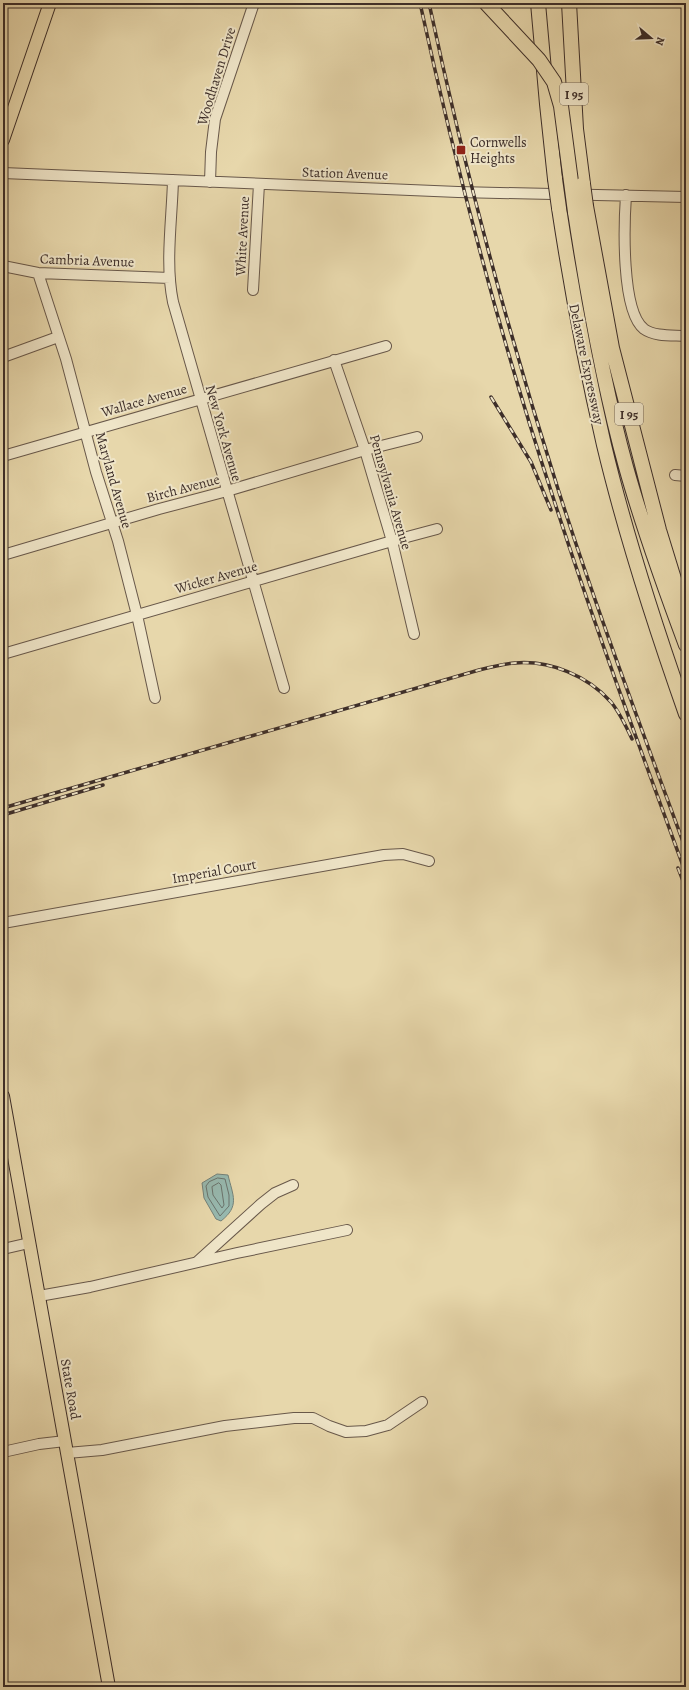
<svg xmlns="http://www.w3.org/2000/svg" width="689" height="1690" font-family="Alegreya,serif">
  <rect width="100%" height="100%" fill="#e7d7ab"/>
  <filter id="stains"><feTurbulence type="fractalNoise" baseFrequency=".005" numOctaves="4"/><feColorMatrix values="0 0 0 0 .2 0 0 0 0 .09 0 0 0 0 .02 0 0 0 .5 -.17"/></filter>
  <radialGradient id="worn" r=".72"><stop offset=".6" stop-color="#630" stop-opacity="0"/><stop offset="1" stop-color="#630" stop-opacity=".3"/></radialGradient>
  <path fill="#97b8ae" stroke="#738179" d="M 217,1174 L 228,1175 C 233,1196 240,1206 221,1221 L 216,1219 L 204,1198 L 202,1183 Z"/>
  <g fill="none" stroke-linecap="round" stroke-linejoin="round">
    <path stroke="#6a736c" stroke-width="1" d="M 218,1178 L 225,1179 L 229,1195 L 229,1206 L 220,1216 L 208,1197 L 206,1186 L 209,1182 Z
      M 219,1183 L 221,1185 L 224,1205 L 222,1208 L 213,1195 L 212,1187 Z"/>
    <g stroke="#68584a" stroke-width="12">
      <path id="minor" d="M 3,173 L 458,192 L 686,197
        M 173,180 C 172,220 165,263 173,302 L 284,688
        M 210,182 L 211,152 L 215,119 L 254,3
        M 626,195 C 624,224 621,311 644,329 C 655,337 673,335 686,336
        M 3,266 L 38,273 L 170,278
        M 38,273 L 66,359 L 96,472 L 118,541 L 137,615 L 155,698
        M 253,290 L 259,184
        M 3,357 L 58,337
        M 334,360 L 365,450 L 392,541 L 414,634
        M 3,456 L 386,346
        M 675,475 L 686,476
        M 3,555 L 159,509 L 227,491 L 365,450 L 417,437
        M 3,654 L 392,541 L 437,529
        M 3,923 L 384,855 L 403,854 L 429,861
        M 3,1249 L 29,1243
        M 197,1262 L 261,1204 L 275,1193 L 293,1185
        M 39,1296 L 90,1287 L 237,1253 L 347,1230
        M 3,1452 L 39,1444 L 65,1441
        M 67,1453 L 102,1450 L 225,1426 L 294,1418 L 313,1418 L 329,1426 L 346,1432 L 366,1431 L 388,1425 L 422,1402"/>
    </g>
    <g stroke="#3d2e29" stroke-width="14">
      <path id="major" d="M 3,140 L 50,3
        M 3,1096 L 109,1687"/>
    </g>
    <g stroke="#3d2e29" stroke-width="16">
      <path id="highway" d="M 538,3 L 547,104 L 555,179
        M 569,3 L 576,129 L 583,184
        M 586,206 L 612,348 L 659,530 L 686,618
        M 559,208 C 571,287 586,367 604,445 C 626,537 655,626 686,714
        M 575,212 C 588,298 603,384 626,467 C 643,528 664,586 686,645"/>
    </g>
    <use href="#minor" stroke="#efe5c8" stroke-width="10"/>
    <use href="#major" stroke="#e7d7ab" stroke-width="12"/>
    <use href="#highway" stroke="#e7d7ab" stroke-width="14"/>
    <g stroke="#3d2e29" stroke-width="3.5">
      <path id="rail" d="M 420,3 C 456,168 499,333 552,494 C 593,622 640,748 686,874
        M 429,3 C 464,167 507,329 558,489 C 597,611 642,730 686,850
        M 491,397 L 531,462 L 551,510
        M 3,808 L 479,670 C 491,667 503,664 515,663 C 550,660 588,676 611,702 C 620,713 626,726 632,739
        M 3,815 L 103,785
        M 678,868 L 686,889"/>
    </g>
    <use href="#rail" stroke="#efe5c8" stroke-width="2" stroke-dasharray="6" stroke-linecap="butt"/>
    <g stroke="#3d2e29" stroke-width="16" stroke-linecap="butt">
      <path id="highway-bridge" d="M 486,3 L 539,60 L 554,82 L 561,106 L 575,212
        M 555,179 L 559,208
        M 583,184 L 586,206"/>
    </g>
    <use href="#highway-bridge" stroke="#e7d7ab" stroke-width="14"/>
  </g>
  <rect fill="#8f2418" stroke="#efe5c8" stroke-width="1.5" x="456" y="145" width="10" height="10" rx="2"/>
  <g text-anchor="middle" stroke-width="4" stroke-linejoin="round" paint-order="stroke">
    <g fill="#efe5c8" stroke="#726559" stroke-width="1">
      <rect x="560" y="83" width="28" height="22" rx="3"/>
      <rect x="615" y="403" width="28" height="22" rx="3"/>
    </g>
    <g font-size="13" font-weight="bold" fill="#3d2e29">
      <text x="574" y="99">I 95</text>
      <text x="629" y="419">I 95</text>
    </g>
    <g font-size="14" fill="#3d2e29" stroke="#efe5c8">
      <text transform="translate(216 76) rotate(-73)" y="5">Woodhaven Drive</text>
      <text transform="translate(345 173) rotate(2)" y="5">Station Avenue</text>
      <text transform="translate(242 236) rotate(-87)" y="5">White Avenue</text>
      <text transform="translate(87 260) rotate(2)" y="5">Cambria Avenue</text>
      <text transform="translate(587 364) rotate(78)" y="5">Delaware Expressway</text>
      <text transform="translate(144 400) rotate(-16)" y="5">Wallace Avenue</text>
      <text transform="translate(224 433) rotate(74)" y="5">New York Avenue</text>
      <text transform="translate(114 480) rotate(74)" y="5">Maryland Avenue</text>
      <text transform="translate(183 488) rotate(-15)" y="5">Birch Avenue</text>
      <text transform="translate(391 492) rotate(74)" y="5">Pennsylvania Avenue</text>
      <text transform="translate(216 577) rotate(-16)" y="5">Wicker Avenue</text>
      <text transform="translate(214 871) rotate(-10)" y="5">Imperial Court</text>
      <text transform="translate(71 1389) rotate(80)" y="5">State Road</text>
    </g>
    <g font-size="14" fill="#3d2e29" stroke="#efe5c8" text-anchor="start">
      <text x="470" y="147">Cornwells<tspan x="470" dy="16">Heights</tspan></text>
    </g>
  </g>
  <rect width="689" height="1690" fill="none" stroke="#e7d7ab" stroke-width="16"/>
  <rect x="4" y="4" width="681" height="1682" fill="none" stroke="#3d2e29" stroke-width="2"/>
  <rect x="8" y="8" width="673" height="1674" fill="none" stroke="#3d2e29"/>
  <g transform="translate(651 38) rotate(109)" stroke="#efe5c8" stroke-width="3" paint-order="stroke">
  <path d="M0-3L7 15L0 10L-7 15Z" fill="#3d2e29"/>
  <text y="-6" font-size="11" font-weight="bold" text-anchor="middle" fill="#3d2e29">N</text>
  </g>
  <rect width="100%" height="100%" filter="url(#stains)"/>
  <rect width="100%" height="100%" fill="url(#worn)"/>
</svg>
